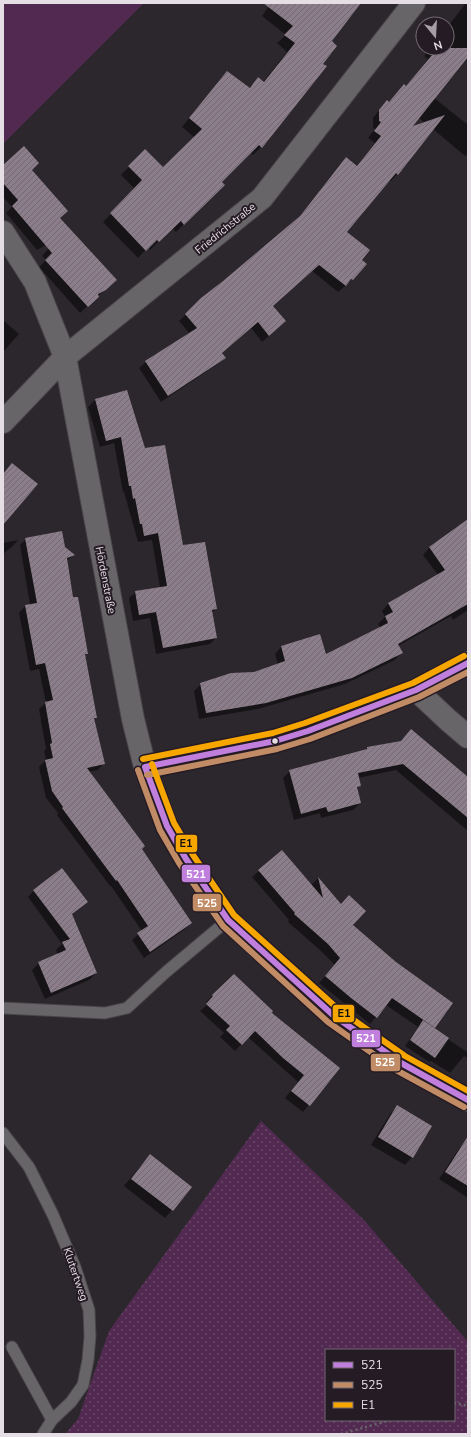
<svg xmlns="http://www.w3.org/2000/svg" width="471" height="1437" font-family="'Nunito Sans',sans-serif">
  <defs>
    <pattern id="garden-dots" width="8" height="8" patternUnits="userSpaceOnUse"><rect width="8" height="8" fill="#522a51"/><path d="M2 2h.1M6 6h.1" fill="none" stroke="#6b486a" stroke-width="1.8" stroke-linecap="round"/></pattern>
    <pattern id="building-hatch" width="6" height="6" patternUnits="userSpaceOnUse"><rect width="6" height="6" fill="#8b7e8a"/><path d="M-1 1l2-2M0 6l6-6M5 7l2-2" fill="none" stroke="#726972"/></pattern>
  </defs>
  <rect width="100%" height="100%" fill="#2c272c"/>
  <path fill="#522a51" d="M 3,3 L 144,3 L 3,144 Z"/>
  <path fill="url(#garden-dots)" fill-rule="evenodd" d="M 261,1121 L 364,1220 L 468,1342 L 468,1434 L 65,1434 L 78,1419 L 109,1331 ZM 326,1350 L 454,1350 L 454,1420 L 326,1420 Z"/>
  <path fill="#0007" fill-rule="evenodd" d="M 271,3 L 361,3 L 330,41 L 261,147 L 253,155 L 251,153 L 221,182 L 224,185 L 176,232 L 172,228 L 150,250 L 148,247 L 138,258 L 103,222 L 135,189 L 121,175 L 145,150 L 163,169 L 195,138 L 182,127 L 220,80 L 228,72 L 249,89 L 258,79 L 263,82 L 287,52 L 277,43 L 286,35 L 262,16 Z
    M 466,3 L 468,3 L 468,56 L 434,98 L 467,124 L 468,122 L 468,153 L 465,156 L 433,129 L 397,174 L 391,181 L 389,180 L 346,233 L 361,260 L 365,264 L 345,286 L 338,292 L 312,271 L 272,306 L 278,328 L 262,342 L 251,328 L 221,353 L 225,358 L 218,364 L 161,402 L 139,368 L 146,362 L 190,334 L 179,321 L 202,299 L 296,221 L 339,165 L 346,159 L 356,167 L 375,143 L 368,138 L 375,129 L 373,128 L 373,118 L 381,108 L 389,102 L 404,85 L 406,87 L 428,59 L 424,56 L 431,48 L 447,48 L 447,25 L 449,25 ZM 419,118 L 425,123 L 410,128 Z
    M 3,166 L 31,171 L 59,218 L 109,286 L 80,313 L 39,267 L 46,260 L 42,256 L 58,238 L 37,250 L 6,213 L 12,207 L 3,197 Z
    M 3,320 L 19,334 L 3,352 Z
    M 127,391 L 145,450 L 182,546 L 216,609 L 212,613 L 216,638 L 210,644 L 156,654 L 150,618 L 133,621 L 129,598 L 136,592 L 160,588 L 152,540 L 138,542 L 124,492 L 123,492 L 114,443 L 100,447 L 88,407 L 95,400 Z
    M 468,521 L 468,610 L 453,620 L 451,616 L 398,646 L 401,653 L 395,660 L 345,684 L 258,709 L 199,719 L 194,691 L 201,684 L 254,673 L 278,665 L 275,654 L 281,647 L 326,655 L 381,628 L 378,624 L 385,617 L 382,611 L 388,604 L 438,575 L 423,555 L 429,548 Z
    M 26,539 L 64,547 L 73,555 L 67,561 L 73,599 L 87,653 L 84,656 L 95,717 L 94,719 L 104,763 L 98,770 L 88,772 L 191,923 L 185,929 L 144,958 L 132,940 L 142,931 L 111,886 L 110,886 L 57,815 L 58,813 L 46,798 L 39,767 L 46,760 L 44,751 L 46,749 L 39,709 L 46,703 L 39,669 L 30,671 L 19,613 L 25,606 L 30,605 L 20,545 Z
    M 18,540 L 13,546 L 3,554 L 3,543 Z
    M 411,731 L 468,779 L 468,831 L 396,770 L 358,778 L 360,786 L 356,790 L 360,803 L 353,810 L 321,818 L 320,813 L 294,820 L 283,778 L 290,771 L 365,751 L 367,748 L 400,742 Z
    M 282,851 L 311,885 L 318,878 L 341,905 L 352,925 L 396,963 L 451,1003 L 433,1029 L 467,1052 L 468,1049 L 468,1058 L 464,1056 L 450,1073 L 431,1061 L 429,1062 L 405,1046 L 418,1027 L 386,1005 L 370,1024 L 319,983 L 335,965 L 321,951 L 288,922 L 289,920 L 252,877 Z
    M 34,890 L 86,902 L 71,915 L 96,973 L 89,980 L 45,999 L 32,970 L 39,963 L 58,955 L 56,950 L 62,944 L 28,897 Z
    M 234,975 L 270,1013 L 339,1068 L 303,1112 L 285,1098 L 298,1082 L 248,1037 L 235,1051 L 220,1037 L 224,1033 L 200,1011 L 208,1004 L 206,1002 Z
    M 398,1106 L 412,1157 L 405,1165 L 371,1145 L 390,1114 Z
    M 465,1143 L 468,1145 L 468,1198 L 439,1179 L 458,1150 Z
    M 150,1155 L 172,1210 L 165,1218 L 124,1186 L 143,1163 Z"/>
  <path fill="url(#building-hatch)" d="M 263,3 L 361,3 L 332,41 L 337,46 L 323,64 L 327,66 L 262,148 L 259,145 L 222,182 L 225,185 L 184,225 L 181,221 L 159,242 L 157,240 L 146,251 L 110,213 L 142,180 L 128,166 L 145,149 L 163,167 L 202,129 L 189,118 L 227,71 L 250,88 L 258,77 L 264,82 L 295,43 L 284,35 L 293,26 Z
    M 438,48 L 468,48 L 468,57 L 413,126 L 445,115 L 398,175 L 396,173 L 347,232 L 370,250 L 362,260 L 367,264 L 353,280 L 351,279 L 346,286 L 319,265 L 273,306 L 286,321 L 269,336 L 258,322 L 222,353 L 226,358 L 168,396 L 145,361 L 197,328 L 185,314 L 201,298 L 223,281 L 300,216 L 346,157 L 357,166 L 381,136 L 374,131 L 381,122 L 379,121 L 379,110 L 387,100 L 389,102 L 404,84 L 406,86 Z
    M 24,146 L 39,163 L 32,170 L 68,211 L 60,218 L 117,280 L 106,290 L 98,294 L 99,297 L 88,307 L 45,260 L 52,253 L 12,206 L 18,200 L 3,183 L 3,165 Z
    M 127,390 L 145,448 L 165,445 L 183,545 L 205,542 L 217,609 L 212,610 L 217,638 L 163,648 L 156,612 L 139,615 L 135,591 L 167,586 L 158,533 L 144,536 L 142,524 L 140,524 L 135,498 L 133,499 L 131,486 L 129,486 L 121,437 L 106,441 L 95,399 Z
    M 12,463 L 38,484 L 3,525 L 3,474 Z
    M 468,519 L 468,604 L 398,644 L 403,653 L 352,678 L 266,703 L 206,713 L 200,683 L 231,673 L 254,672 L 285,661 L 281,646 L 320,634 L 326,654 L 388,623 L 385,616 L 393,612 L 388,603 L 445,570 L 429,547 Z
    M 62,531 L 65,547 L 75,555 L 67,558 L 73,597 L 78,597 L 88,654 L 85,654 L 97,718 L 94,718 L 105,764 L 87,768 L 145,846 L 142,849 L 192,923 L 150,952 L 137,933 L 148,926 L 117,880 L 116,881 L 62,808 L 63,807 L 52,791 L 45,760 L 53,758 L 50,744 L 52,743 L 45,702 L 53,700 L 45,663 L 36,665 L 25,605 L 37,603 L 25,538 Z
    M 411,729 L 468,777 L 468,818 L 403,764 L 358,773 L 361,786 L 357,787 L 361,803 L 328,812 L 326,807 L 301,814 L 289,770 L 367,749 L 367,747 L 401,741 Z
    M 282,850 L 323,898 L 318,877 L 341,904 L 349,895 L 366,911 L 353,925 L 396,962 L 453,1003 L 435,1028 L 392,998 L 377,1018 L 351,998 L 325,976 L 340,958 L 328,944 L 294,914 L 295,913 L 258,870 Z
    M 62,868 L 88,902 L 72,914 L 97,973 L 51,993 L 38,962 L 66,950 L 62,942 L 70,939 L 33,890 Z
    M 234,974 L 273,1011 L 272,1013 L 340,1068 L 310,1106 L 291,1091 L 304,1075 L 283,1058 L 255,1031 L 242,1045 L 226,1030 L 230,1026 L 206,1004 L 213,996 L 212,995 Z
    M 423,1020 L 449,1038 L 435,1058 L 410,1040 Z
    M 397,1105 L 432,1126 L 413,1158 L 378,1137 Z
    M 468,1136 L 468,1186 L 445,1172 Z
    M 150,1154 L 192,1187 L 173,1211 L 131,1179 Z"/>
  <g fill="none" stroke-linecap="round" stroke-linejoin="round">
    <g stroke="#494549" stroke-width="13">
      <path id="lane" d="M 3,1008 L 105,1013 L 127,1008 L 166,972 L 228,920
        M 3,1133 L 29,1167 L 53,1215 L 75,1267 L 89,1310 L 90,1336 L 88,1360 L 83,1385 L 71,1402 L 52,1420 L 43,1434
        M 12,1347 L 52,1420"/>
    </g>
    <g stroke="#494549" stroke-width="24">
      <path id="street" d="M 3,232 L 35,282 L 65,357 L 133,719 L 145,767 L 167,826 L 186,859 L 206,889 L 228,920 L 258,948 L 333,1015 L 401,1063 L 468,1100
        M 3,422 L 65,357 L 262,198 L 414,3
        M 416,690 L 448,720 L 468,737
        M 145,767 L 275,741 L 308,731 L 416,690 L 468,663"/>
    </g>
    <path stroke="#686668" stroke-width="2.5" stroke-dasharray="2 3" stroke-linecap="butt" d="M 454,1403 L 468,1406
      M 341,1434 L 391,1420"/>
    <use href="#lane" stroke="#686568" stroke-width="11"/>
    <use href="#street" stroke="#686568" stroke-width="22"/>
    <g stroke="#251b25" stroke-width="9">
      <path id="bus-1" d="M 145,767 L 167,826 L 186,859 L 228,920 L 333,1015 L 401,1063 L 468,1100
        M 145,767 L 275,741 L 308,731 L 416,690 L 468,663"/>
    </g>
    <g stroke="#251b25" stroke-width="9">
      <path id="bus-2" d="M 138,770 L 160,830 L 179,863 L 223,926 L 328,1022 L 396,1070 L 464,1107
        M 147,775 L 277,749 L 310,739 L 419,697 L 468,672"/>
    </g>
    <g stroke="#251b25" stroke-width="9">
      <path id="bus-3" d="M 143,759 L 273,733 L 305,723 L 413,683 L 464,656
        M 152,764 L 174,823 L 193,855 L 234,915 L 338,1009 L 405,1056 L 468,1091"/>
    </g>
    <use href="#bus-1" stroke="#c07fdc" stroke-width="6"/>
    <use href="#bus-2" stroke="#c18c65" stroke-width="6"/>
    <use href="#bus-3" stroke="#f7a600" stroke-width="6"/>
  </g>
  <circle fill="#e6dee5" stroke="#251b25" stroke-width="1.5" cx="275" cy="741" r="3.5"/>
  <g text-anchor="middle" stroke-width="4" stroke-linejoin="round" paint-order="stroke">
    <g font-size="11" fill="#e6dee5" stroke="#251b25">
      <text transform="translate(225 228) rotate(-39)" y="4">Friedrichstraße</text>
      <text transform="translate(106 580) rotate(79)" y="4">Hördenstraße</text>
      <text transform="translate(76 1274) rotate(71)" y="4">Klutertweg</text>
    </g>
  </g>
  <g stroke="#251b25" stroke-width="1.5">
    <rect x="175" y="834" width="23" height="19" rx="4" fill="#f7a600"/>
    <rect x="181" y="864" width="30" height="19" rx="4" fill="#c07fdc"/>
    <rect x="192" y="893" width="30" height="19" rx="4" fill="#c18c65"/>
    <rect x="332" y="1004" width="23" height="19" rx="4" fill="#f7a600"/>
    <rect x="351" y="1029" width="30" height="19" rx="4" fill="#c07fdc"/>
    <rect x="370" y="1053" width="31" height="19" rx="4" fill="#c18c65"/>
  </g>
  <g font-size="11" text-anchor="middle" font-weight="bold" fill="#fff">
    <text x="196" y="878">521</text>
    <text x="207" y="907">525</text>
    <text x="366" y="1042">521</text>
    <text x="385" y="1066">525</text>
  </g>
  <g font-size="11" text-anchor="middle" font-weight="bold" fill="#111">
    <text x="186" y="847">E1</text>
    <text x="344" y="1017">E1</text>
  </g>
  <rect width="471" height="1437" fill="none" stroke="#e6dee5" stroke-width="8"/>
  <rect x="325" y="1349" width="130" height="72" fill="#251b25" stroke="#726972"/>
  <rect x="333" y="1362" width="20" height="6" fill="#c07fdc" stroke="#726972"/>
  <text x="361" y="1369" font-size="12" fill="#e6dee5">521</text>
  <rect x="333" y="1382" width="20" height="6" fill="#c18c65" stroke="#726972"/>
  <text x="361" y="1389" font-size="12" fill="#e6dee5">525</text>
  <rect x="333" y="1402" width="20" height="6" fill="#f7a600" stroke="#726972"/>
  <text x="361" y="1409" font-size="12" fill="#e6dee5">E1</text>
  <g transform="translate(435 36) rotate(162)"><circle r="19" fill="#251b25" stroke="#726972"/>
  <path d="M0-3L7 15L0 10L-7 15Z" fill="#a59ea4"/>
  <text y="-6" font-size="11" font-weight="bold" text-anchor="middle" fill="#e6dee5">N</text>
  </g>
</svg>
